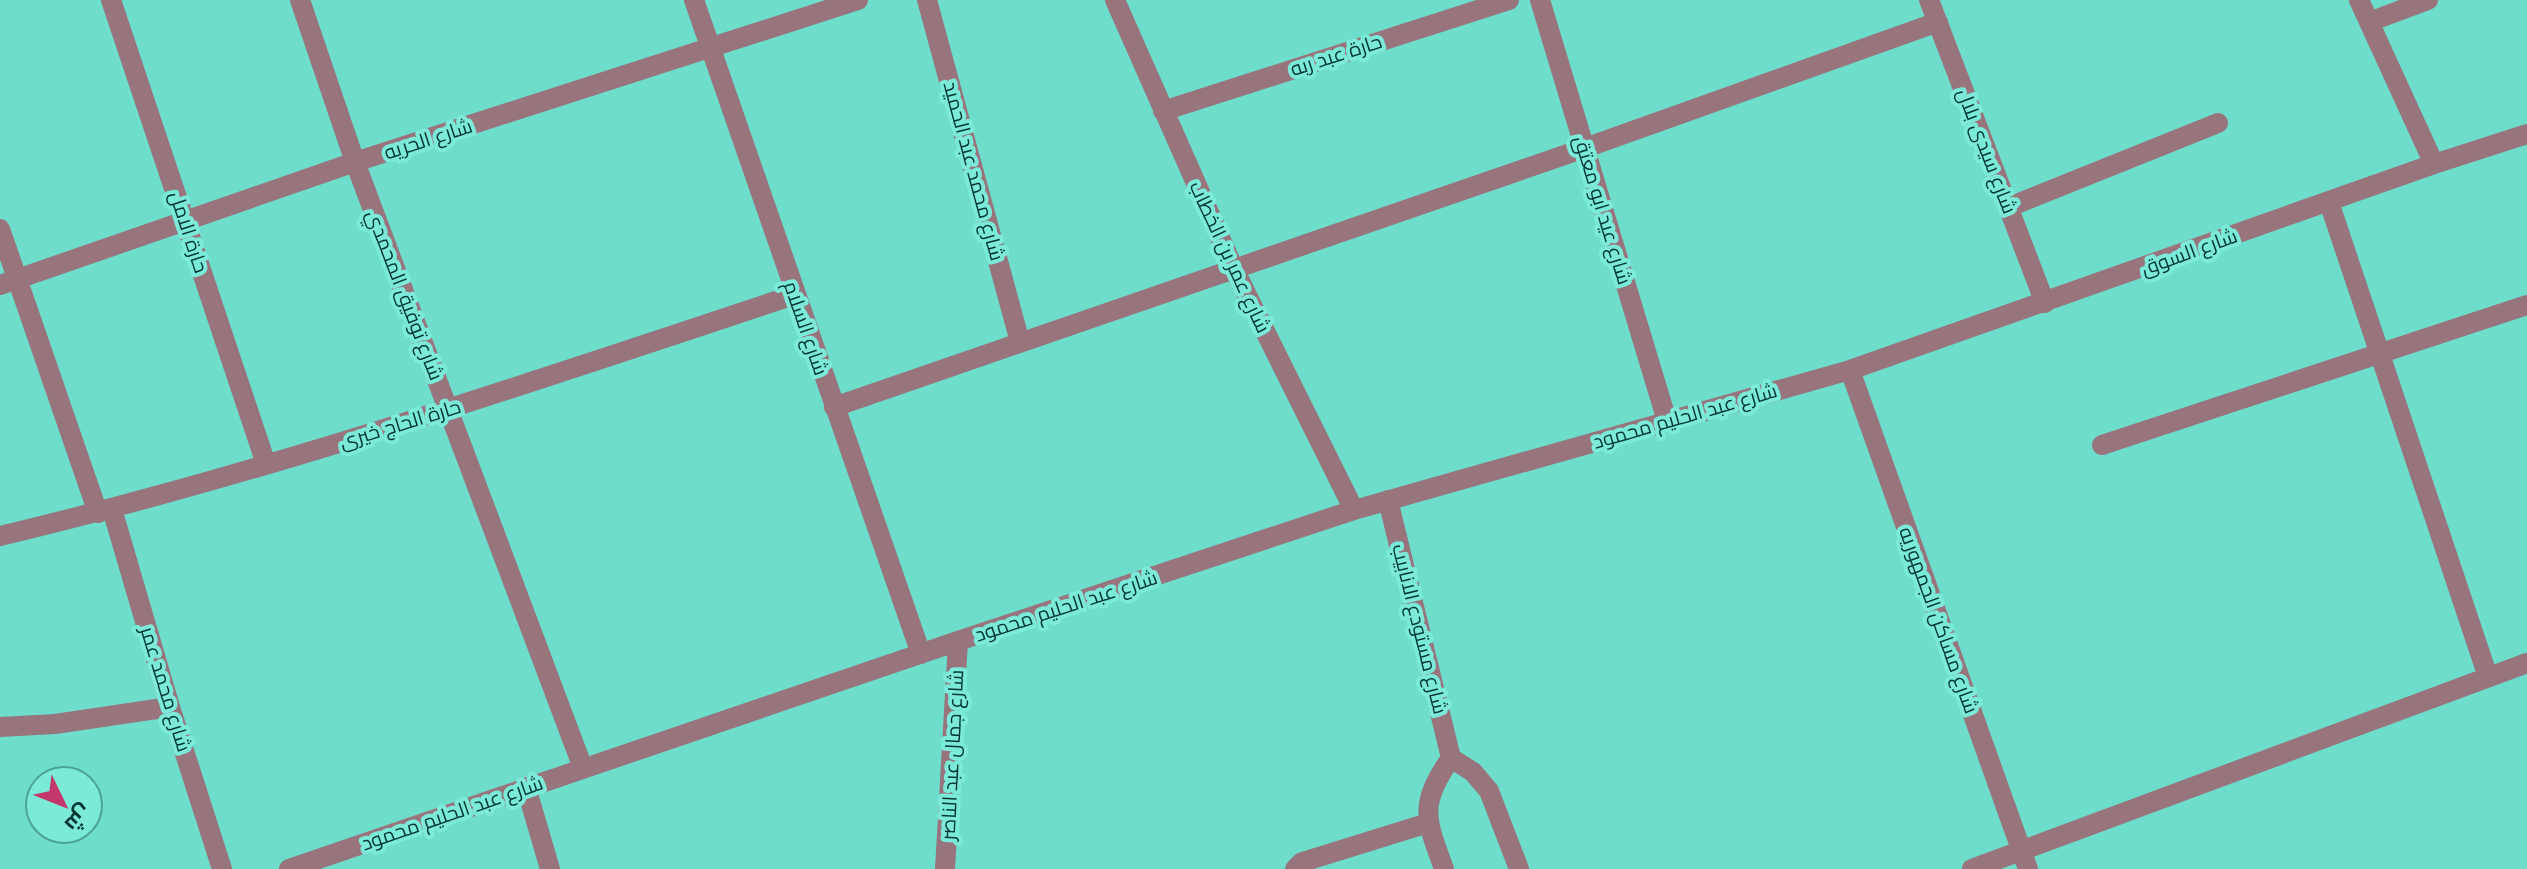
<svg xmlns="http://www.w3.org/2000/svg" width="2527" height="869" font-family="'Open Sans',Cairo,sans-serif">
  <rect width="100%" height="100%" fill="#6eddcc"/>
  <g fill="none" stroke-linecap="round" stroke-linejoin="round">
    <path stroke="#98747d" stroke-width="20" d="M 111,0 L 266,464
      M 300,0 L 355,162 L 583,768
      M 694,0 L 921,654
      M 927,0 L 1020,342
      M 1115,0 L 1233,267 L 1354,510
      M 1540,0 L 1667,421
      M 1929,0 L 2045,303
      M 2359,0 L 2434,164
      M 2369,22 L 2428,0
      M 1163,111 L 1509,0
      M 2329,202 L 2488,677
      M 2009,207 L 2218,123
      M 0,229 L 98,513
      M 0,285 L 355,162 L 858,0
      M 1850,370 L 2028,869
      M 834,407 L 1585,148 L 1938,22
      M 2102,445 L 2527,305
      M 1388,500 L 1451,758 L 1473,772 L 1489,791 L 1519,869
      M 112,509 L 170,707 L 222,869
      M 0,536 C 269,472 532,382 794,295
      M 0,727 L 55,724 L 170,707
      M 526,787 L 550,869
      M 289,869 L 958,641 L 1354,510 L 1850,370 L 2434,164 L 2527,134
      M 945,869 L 958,641
      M 1295,869 L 1302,862 L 1309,860 L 1428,823
      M 1444,869 C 1426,819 1418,805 1451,758
      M 1972,869 L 2527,663"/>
  </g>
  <g text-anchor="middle" stroke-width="8" stroke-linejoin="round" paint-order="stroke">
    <g font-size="20" fill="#033731" stroke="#7cead9">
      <text transform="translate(1336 55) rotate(-18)" y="7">حارة عبد ربه</text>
      <text transform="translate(428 139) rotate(-18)" y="7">شارع الحريه</text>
      <text transform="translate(1987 151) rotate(69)" y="7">شارع سيدى بلال</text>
      <text transform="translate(974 171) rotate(75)" y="7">شارع محمد عبد الحميد</text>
      <text transform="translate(1603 210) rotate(73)" y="7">شارع عيد ابو معتق</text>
      <text transform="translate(189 232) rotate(72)" y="7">حارة الامل</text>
      <text transform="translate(2189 252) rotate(-20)" y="7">شارع السوق</text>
      <text transform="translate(1230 257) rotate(65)" y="7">شارع عمر بن الخطاب</text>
      <text transform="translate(405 295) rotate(69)" y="7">شارع توفيق المحمدي</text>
      <text transform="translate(806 328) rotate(71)" y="7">شارع السلام</text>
      <text transform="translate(1685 416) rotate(-16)" y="7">شارع عبد الحليم محمود</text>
      <text transform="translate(400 424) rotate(-17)" y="7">حارة الحاج خيرى</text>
      <text transform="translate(1066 606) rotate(-18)" y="7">شارع عبد الحليم محمود</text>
      <text transform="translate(1939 620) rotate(70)" y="7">شارع مساكن الجمهوريه</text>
      <text transform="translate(1420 629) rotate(76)" y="7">شارع مستودع الانابيب</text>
      <text transform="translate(166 689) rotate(73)" y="7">شارع محمد عمر</text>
      <text transform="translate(952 755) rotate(-87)" y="7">شارع جمال عبد الناصر</text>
      <text transform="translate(452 813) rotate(-19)" y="7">شارع عبد الحليم محمود</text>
    </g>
  </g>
  <g transform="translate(64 805) rotate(133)"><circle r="38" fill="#7cead9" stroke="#4ca296" stroke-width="2"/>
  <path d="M0-6L14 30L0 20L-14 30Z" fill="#c3376b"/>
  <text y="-12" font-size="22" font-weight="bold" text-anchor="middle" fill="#033731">ش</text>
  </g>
</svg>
